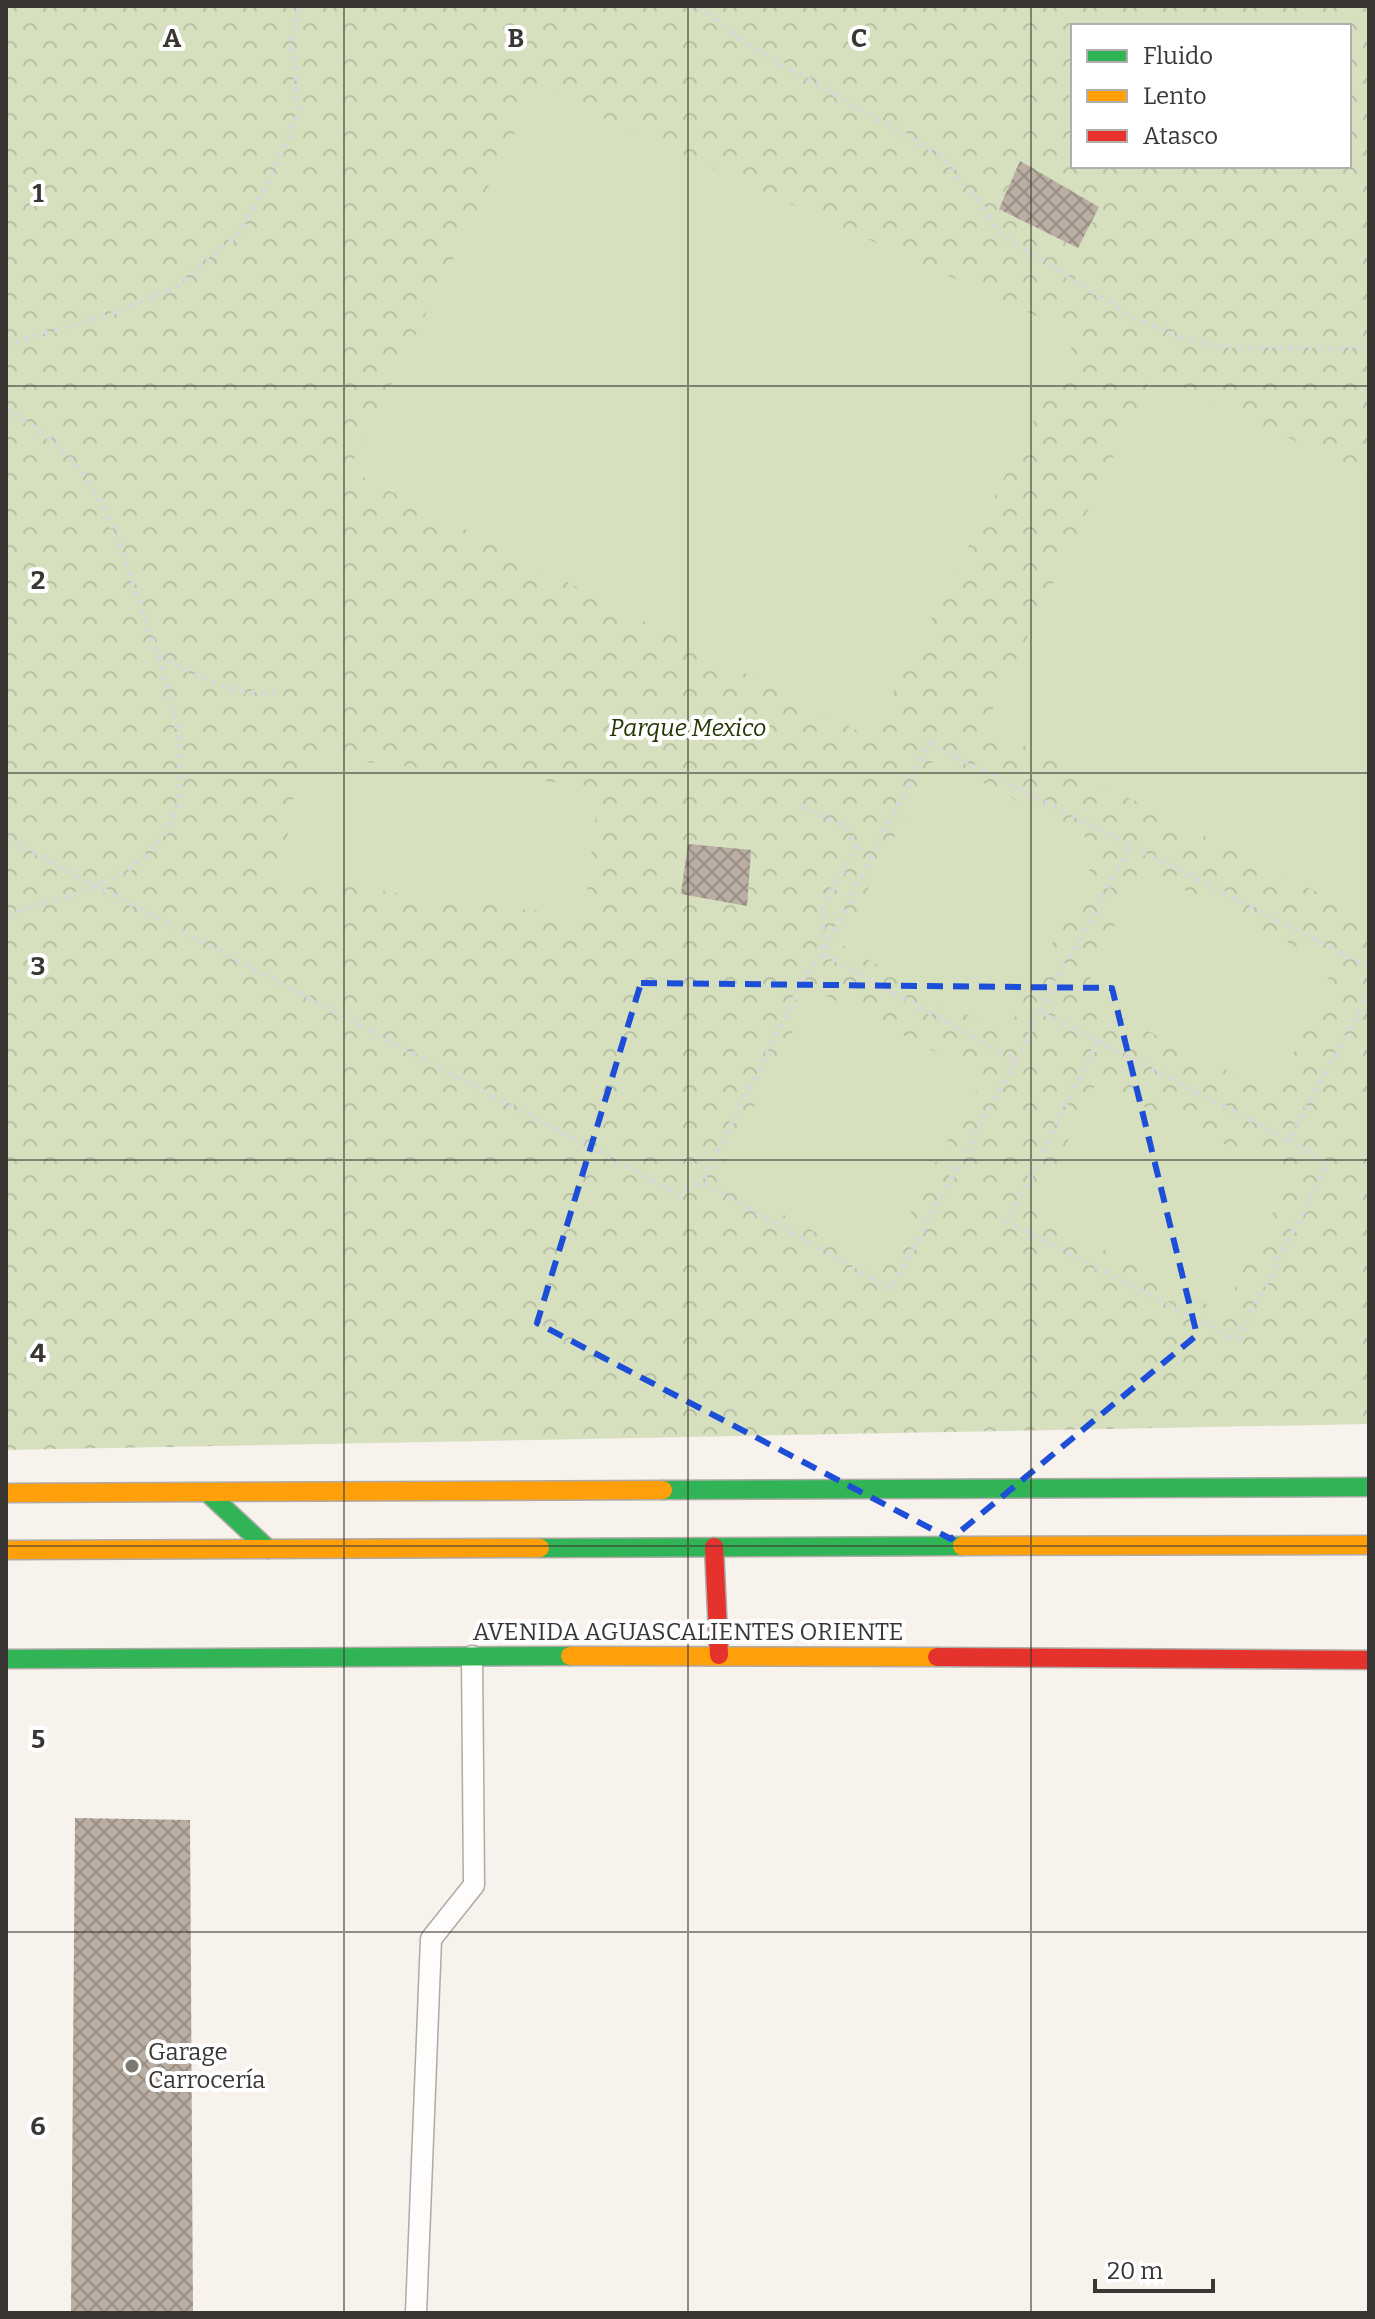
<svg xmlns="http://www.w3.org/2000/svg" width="1375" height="2319" font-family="Bitter,serif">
  <defs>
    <pattern id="park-crowns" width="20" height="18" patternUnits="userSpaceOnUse" patternTransform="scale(2)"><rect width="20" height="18" fill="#d6e0bf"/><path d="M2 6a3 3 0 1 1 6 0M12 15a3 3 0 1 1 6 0" fill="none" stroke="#b8c1a5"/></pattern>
    <pattern id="building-cross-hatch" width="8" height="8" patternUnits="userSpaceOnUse" patternTransform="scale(2)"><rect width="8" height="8" fill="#baada2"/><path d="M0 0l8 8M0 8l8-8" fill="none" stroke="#988e85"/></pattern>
  </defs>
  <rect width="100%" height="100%" fill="#f8f2ed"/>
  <path fill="url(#park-crowns)" fill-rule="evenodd" d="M 6,6 L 1369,6 L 1369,1424 L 6,1450 ZM 1073,26 L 1349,26 L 1349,166 L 1073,166 Z"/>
  <path fill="#d6e0bf" d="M 537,88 L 1078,335 L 870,737 L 349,470 Z
    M 1153,373 L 1369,476 L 1369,918 L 985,726 Z
    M 300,755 L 599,787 L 584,917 L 281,878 Z
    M 935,757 L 1102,846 L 1005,1036 L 840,944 Z
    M 1141,868 L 1334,966 L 1275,1094 L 1081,998 Z
    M 815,990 L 984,1077 L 931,1170 L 883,1269 L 716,1178 Z
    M 1096,1084 L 1292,1176 L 1222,1312 L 1033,1212 Z
    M 1369,1102 L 1369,1139 L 1355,1132 Z"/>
  <path fill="url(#building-cross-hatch)" d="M 1020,161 L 1099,207 L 1078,248 L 999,209 Z
    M 688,844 L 751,850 L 747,906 L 681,894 Z
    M 75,1818 L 190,1820 L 193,2313 L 71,2313 Z"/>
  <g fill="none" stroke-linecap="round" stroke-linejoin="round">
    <g stroke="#aeaaa6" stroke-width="23">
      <path id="lane" d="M 416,2313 L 431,1939 L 474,1885 L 472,1656"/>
    </g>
    <g stroke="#aeaaa6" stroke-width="21">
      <path id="fast" d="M 663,1490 L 1369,1487
        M 209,1494 L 268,1549
        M 540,1548 L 962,1546
        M 6,1659 L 570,1656"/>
    </g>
    <g stroke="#aeaaa6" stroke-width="21">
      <path id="slow" d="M 6,1493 L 663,1490
        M 962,1546 L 1369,1545
        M 6,1550 L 540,1548
        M 570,1656 L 937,1657"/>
    </g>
    <g stroke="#aeaaa6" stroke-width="21">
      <path id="jam" d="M 714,1547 L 719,1655
        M 937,1657 L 1369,1660"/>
    </g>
    <path stroke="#d9d8d7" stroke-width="5" stroke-dasharray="4 6" stroke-linecap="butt" d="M 700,6 L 748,45 L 940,155 L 975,196 L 1000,234 L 1138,320 L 1186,339 L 1224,347 L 1338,349 L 1369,345
      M 6,345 L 104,316 L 173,289 L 240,233 L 276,167 L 299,113 L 292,40 L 299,6
      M 6,409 C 43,429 77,459 97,496 C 116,529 128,568 140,604 C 162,669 209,782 158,843 C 120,888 59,898 6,915
      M 159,655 C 198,676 235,699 281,692
      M 801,807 L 847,827 L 857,848 L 822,907 L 823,954 L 810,968 L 702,1182 L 891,1289 L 1016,1060
      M 6,838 L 680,1195 L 702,1182
      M 1369,967 L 929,743 L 823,954 L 1016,1060 L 1040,1011 L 1289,1140 L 1369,993
      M 1040,1011 L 1130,847
      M 1098,1041 L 1008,1222 L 1237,1340 L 1328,1164 L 1289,1140"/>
    <use href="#lane" stroke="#fefdfc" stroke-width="20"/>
    <use href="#fast" stroke="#30b455" stroke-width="18"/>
    <use href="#slow" stroke="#ff9f0a" stroke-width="18"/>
    <use href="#jam" stroke="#e5322d" stroke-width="18"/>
  </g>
  <path fill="none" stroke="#1d4ed8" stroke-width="6" stroke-dasharray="16 10" stroke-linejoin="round" d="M 641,983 L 1112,988 L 1197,1335 L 951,1539 L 537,1323 Z"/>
  <path fill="none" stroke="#3a3633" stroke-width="2" stroke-opacity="0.55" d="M 344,6 L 344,2313M 688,6 L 688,2313M 1031,6 L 1031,2313M 6,386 L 1369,386M 6,773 L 1369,773M 6,1160 L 1369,1160M 6,1546 L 1369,1546M 6,1932 L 1369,1932"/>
  <circle fill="#7c7874" stroke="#fff" stroke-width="3" cx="132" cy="2066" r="8"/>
  <g text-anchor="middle" stroke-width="8" stroke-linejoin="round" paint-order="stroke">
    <g font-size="24" font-style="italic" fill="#263605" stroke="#fff">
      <text x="688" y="736">Parque Mexico</text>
    </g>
    <g font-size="24" fill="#3a3633" stroke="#fff">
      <text x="688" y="1640">AVENIDA AGUASCALIENTES ORIENTE</text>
    </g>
    <g font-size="24" fill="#3a3633" stroke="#fff" text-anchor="start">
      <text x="148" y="2060">Garage<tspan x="148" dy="28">Carrocería</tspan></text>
    </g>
  </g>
  <g font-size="26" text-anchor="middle" font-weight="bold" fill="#3a3633" stroke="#fff" stroke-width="8" stroke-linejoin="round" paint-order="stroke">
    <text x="172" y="47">A</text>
    <text x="516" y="47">B</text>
    <text x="859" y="47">C</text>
    <text x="38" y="202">1</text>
    <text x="38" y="589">2</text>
    <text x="38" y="975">3</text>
    <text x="38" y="1362">4</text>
    <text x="38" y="1748">5</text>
    <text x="38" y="2135">6</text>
  </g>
  <rect width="1375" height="2319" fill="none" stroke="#3a3633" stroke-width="16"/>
  <rect x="1071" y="24" width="280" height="144" fill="#ffffff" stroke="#b0afad" stroke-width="2"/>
  <rect x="1087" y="50" width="40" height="12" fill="#30b455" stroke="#b0afad" stroke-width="2"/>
  <text x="1143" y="64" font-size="24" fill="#3a3633">Fluido</text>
  <rect x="1087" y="90" width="40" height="12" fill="#ff9f0a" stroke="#b0afad" stroke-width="2"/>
  <text x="1143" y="104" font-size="24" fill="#3a3633">Lento</text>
  <rect x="1087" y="130" width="40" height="12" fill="#e5322d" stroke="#b0afad" stroke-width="2"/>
  <text x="1143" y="144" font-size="24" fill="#3a3633">Atasco</text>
  <path d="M1095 2279v12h118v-12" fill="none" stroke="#3a3633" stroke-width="4"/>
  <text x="1107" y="2279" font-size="24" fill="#3a3633" stroke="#ffffff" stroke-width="6" paint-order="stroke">20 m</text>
</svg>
